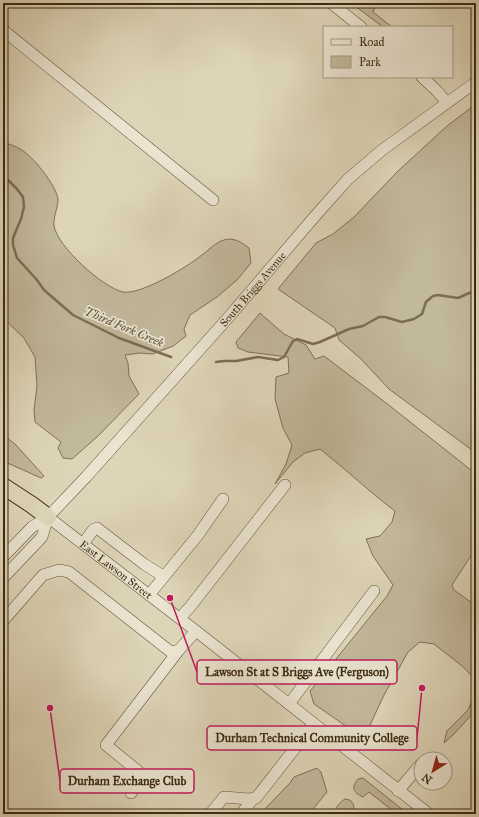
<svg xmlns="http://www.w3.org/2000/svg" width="479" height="817" font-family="'IM FELL Great Primer',serif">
  <rect width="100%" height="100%" fill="#ded5b8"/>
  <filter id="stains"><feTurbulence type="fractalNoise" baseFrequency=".005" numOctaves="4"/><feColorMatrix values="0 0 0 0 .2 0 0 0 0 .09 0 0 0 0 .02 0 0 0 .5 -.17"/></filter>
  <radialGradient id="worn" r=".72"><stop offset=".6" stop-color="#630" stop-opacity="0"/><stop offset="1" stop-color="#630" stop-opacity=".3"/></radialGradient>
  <path fill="#c2b89c" stroke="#7f7156" d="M 351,3 L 382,3 L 375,7 L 373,12 L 392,27 L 383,27 Z
    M 476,104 L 476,453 L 389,389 L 361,359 L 339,340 L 335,328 L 278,289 L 316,243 L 333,234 L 354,217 L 398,171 L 447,126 Z
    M 3,142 C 9,144 15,146 20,149 C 32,155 56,185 58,199 C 58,208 53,217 54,226 C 58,247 102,287 123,292 C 141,295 187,267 202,255 C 209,250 216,242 224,240 C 234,237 241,242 249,248 L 251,263 L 237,280 L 217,297 L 190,315 L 184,329 L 186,336 L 173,346 L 153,354 L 140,353 L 125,355 L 128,363 L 129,376 L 139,394 L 98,436 L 72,459 L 63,458 L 58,448 L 61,442 L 35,422 L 34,410 L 37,386 L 35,357 L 24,338 L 3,318 Z
    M 260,313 L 284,334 L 306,345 L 315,359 L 324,356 L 390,406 L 476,474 L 476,548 L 452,585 L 454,590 L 476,606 L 476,690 L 474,678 L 462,666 L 434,644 L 420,642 L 408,652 L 383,697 L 366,734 L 356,733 L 314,704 L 310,691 L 387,596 L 393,585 L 373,556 L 366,539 L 380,536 L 392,522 L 395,511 C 369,492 346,469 320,449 L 305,453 L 293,462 L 275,484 L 286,464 L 292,445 L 283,428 L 275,399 L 276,377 L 289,373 L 288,357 L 248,352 L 238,348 L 236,342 Z
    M 3,435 L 15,444 L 44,476 L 41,478 L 3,461 Z
    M 476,691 L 476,710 L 453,735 L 444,743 L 447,731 L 468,710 Z
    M 317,768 L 321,772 L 327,792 L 309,814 L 260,814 L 290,783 L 294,777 Z
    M 363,778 L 408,814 L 397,814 L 369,792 L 363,797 C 353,792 351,788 358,779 Z
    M 345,799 L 350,800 C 355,805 355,809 351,814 L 334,814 C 335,808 340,802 345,799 Z"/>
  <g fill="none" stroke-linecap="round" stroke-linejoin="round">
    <path stroke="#7c6e53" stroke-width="2.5" d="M 3,178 L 6,178 L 17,189 L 23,197 L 24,207 L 21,219 L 13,238 L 13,245 L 17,258 L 37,280 L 44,290 L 73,315 L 119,338 L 171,357
      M 216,362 L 224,361 L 236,361 L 258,357 L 278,360 L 284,357 L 293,341 L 297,339 L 313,344 L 320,342 L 349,329 L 363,326 L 379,317 L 385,317 L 402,322 L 414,319 L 422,314 L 426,302 L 433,296 L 438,295 L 458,298 L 476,290"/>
    <g stroke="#64553b" stroke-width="12">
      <g id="minor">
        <path d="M 331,3 L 361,27"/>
        <path d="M 3,30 L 213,200"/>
        <path d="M 422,77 L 437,91 L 447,103"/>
        <path id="s1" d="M 48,517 L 196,631 L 429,814"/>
        <path d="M 83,544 L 93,530 L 97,528 L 144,564 L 163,576"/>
        <path id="s2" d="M 3,557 L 32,527 L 48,517 L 86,477 L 227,319 L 316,215 L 348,179 L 382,150 L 476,82"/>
        <path d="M 3,578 L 42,537 L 48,517"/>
        <path d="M 149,595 L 198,535 L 223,499"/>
        <path d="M 180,618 L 190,607 L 285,485"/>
        <path d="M 3,621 L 43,575 L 59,570 L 69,572 L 171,652 L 179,650 L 196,631"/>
        <path d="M 289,704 L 374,591"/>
        <path d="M 398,791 L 421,764"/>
        <path d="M 131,793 L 144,776 L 106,745 L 179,650"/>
        <path d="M 210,814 L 224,797 L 249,799 L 256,798 L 314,724"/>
        <path d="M 241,814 L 253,799"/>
      </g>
    </g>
    <g stroke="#3c2a11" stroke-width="18">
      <path id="highway" d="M 3,486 L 32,505 L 48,517"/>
    </g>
    <use href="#minor" stroke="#eae4d1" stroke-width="11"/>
    <use href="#highway" stroke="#ded5b8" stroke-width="16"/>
  </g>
  <g text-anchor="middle" stroke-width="3.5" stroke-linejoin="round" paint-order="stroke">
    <g font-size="11" fill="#3c2a11" stroke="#eae4d1">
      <text dy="4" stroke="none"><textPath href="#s2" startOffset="367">South Briggs Avenue</textPath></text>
      <text dy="4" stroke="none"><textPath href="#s1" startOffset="86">East Lawson Street</textPath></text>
    </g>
    <g font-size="12" font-style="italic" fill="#5c4c32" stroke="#eae4d1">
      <text transform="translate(124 327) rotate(23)" y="4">Third Fork Creek</text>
    </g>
  </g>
  <path fill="none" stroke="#c2185b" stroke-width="1.5" d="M170 598L197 672M422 688L417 738M50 708L60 781"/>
  <g fill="#c2185b" stroke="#eae4d1" stroke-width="1.5">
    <circle cx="170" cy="598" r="4"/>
    <circle cx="422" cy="688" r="4"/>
    <circle cx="50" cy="708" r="4"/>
  </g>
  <g fill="#eae4d1" stroke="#c2185b" stroke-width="1.5">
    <rect x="197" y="660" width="200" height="24" rx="4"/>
    <rect x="207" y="726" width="210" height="24" rx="4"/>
    <rect x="60" y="769" width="134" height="24" rx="4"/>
  </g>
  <g font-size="12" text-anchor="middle" font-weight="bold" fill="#3c2a11">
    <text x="297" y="676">Lawson St at S Briggs Ave (Ferguson)</text>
    <text x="312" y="742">Durham Technical Community College</text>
    <text x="127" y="785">Durham Exchange Club</text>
  </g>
  <rect width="479" height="817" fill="none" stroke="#ded5b8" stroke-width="16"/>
  <rect x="4" y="4" width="471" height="809" fill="none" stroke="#3c2a11" stroke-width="2"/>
  <rect x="8" y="8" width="463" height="801" fill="none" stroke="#3c2a11"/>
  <rect x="323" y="26" width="130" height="52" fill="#eae4d1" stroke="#a49a84"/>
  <rect x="331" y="39" width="20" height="6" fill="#eae4d1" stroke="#a49a84"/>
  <text x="359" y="46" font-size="12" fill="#3c2a11">Road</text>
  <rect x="331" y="56" width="20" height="12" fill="#c2b89c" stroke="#a49a84"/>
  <text x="359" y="66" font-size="12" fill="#3c2a11">Park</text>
  <g transform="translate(433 771) rotate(217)"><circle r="19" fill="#eae4d1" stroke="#a49a84"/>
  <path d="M0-3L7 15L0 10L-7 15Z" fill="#8f2418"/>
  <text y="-6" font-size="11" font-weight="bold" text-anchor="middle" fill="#3c2a11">N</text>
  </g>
  <rect width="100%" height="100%" filter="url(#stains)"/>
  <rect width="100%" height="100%" fill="url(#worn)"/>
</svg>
